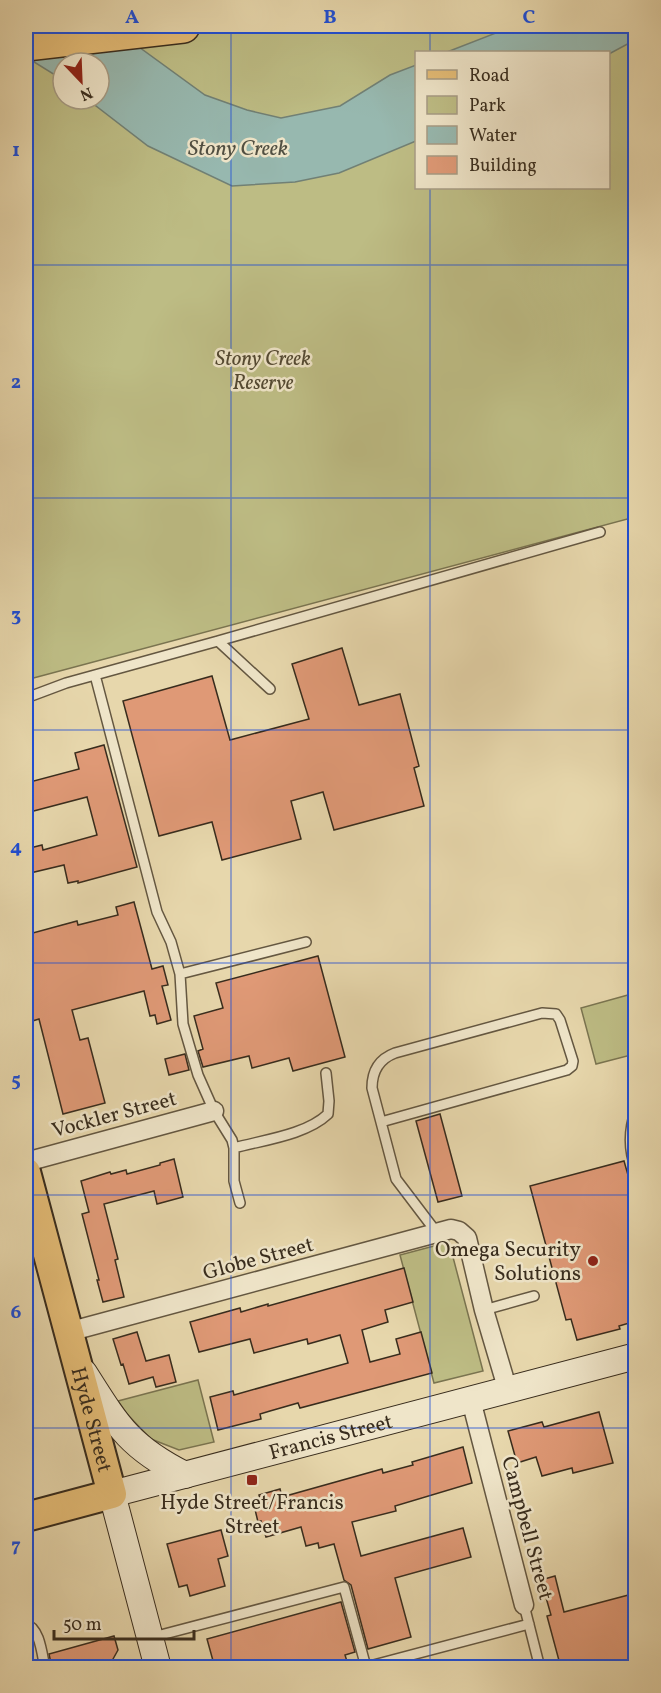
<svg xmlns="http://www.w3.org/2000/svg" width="661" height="1693" font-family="Vollkorn,serif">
  <rect width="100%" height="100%" fill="#e7d7ac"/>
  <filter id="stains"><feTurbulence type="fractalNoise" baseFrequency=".00333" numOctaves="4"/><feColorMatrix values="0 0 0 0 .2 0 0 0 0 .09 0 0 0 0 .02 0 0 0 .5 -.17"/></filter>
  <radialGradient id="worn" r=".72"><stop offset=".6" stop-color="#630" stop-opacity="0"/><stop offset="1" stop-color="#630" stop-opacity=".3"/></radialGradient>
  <path fill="#bdbc84" stroke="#7a7450" stroke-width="1.5" fill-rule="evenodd" d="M 26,26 L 635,26 L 635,517 L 26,680 ZM 416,52 L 608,52 L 608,188 L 416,188 ZM 63,63 L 99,63 L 99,99 L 63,99 Z
    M 635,993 L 635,1054 L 596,1064 L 581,1008 Z
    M 449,1242 L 483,1371 L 434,1383 L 400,1255 Z
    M 198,1380 L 214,1442 L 179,1450 L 151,1439 L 126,1413 L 118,1401 Z"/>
  <path fill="#97b8af" stroke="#718075" stroke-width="1.5" d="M 26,26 L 110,26 L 205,95 L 247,110 L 281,118 L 340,106 L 390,75 L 416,65 L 416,141 L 339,173 L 295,182 L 232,186 L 148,146 L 87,99 L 99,99 L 99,63 L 63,63 L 63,80 L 26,57 Z
    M 514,26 L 635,26 L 635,40 L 609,54 L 447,52 Z"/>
  <path fill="#df9976" stroke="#382c1d" stroke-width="1.5" d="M 342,648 L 359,705 L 400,694 L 419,766 L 414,768 L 424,806 L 334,830 L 323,792 L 291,801 L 301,839 L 222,860 L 212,822 L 159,836 L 123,701 L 212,676 L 230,740 L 309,719 L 292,664 Z
    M 104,745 L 137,867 L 78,883 L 78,881 L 68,883 L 64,865 L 26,874 L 26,849 L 42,845 L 43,850 L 97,835 L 87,797 L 26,813 L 26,783 L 79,769 L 75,753 Z
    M 134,902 L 152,969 L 163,966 L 168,985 L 162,986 L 171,1020 L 157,1024 L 155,1015 L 150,1016 L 144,991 L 72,1010 L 80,1040 L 88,1038 L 105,1103 L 63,1114 L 39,1019 L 26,1023 L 26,941 L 30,939 L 29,934 L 77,921 L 78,925 L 118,915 L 116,907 Z
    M 318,956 L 345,1057 L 293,1071 L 289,1058 L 252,1068 L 249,1056 L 203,1067 L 198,1051 L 203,1049 L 194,1016 L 223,1008 L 216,983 Z
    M 185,1054 L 189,1070 L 169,1075 L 165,1059 Z
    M 440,1114 L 462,1196 L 438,1202 L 416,1121 Z
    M 174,1159 L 183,1197 L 157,1204 L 154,1191 L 104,1204 L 118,1259 L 115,1260 L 124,1297 L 103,1302 L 97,1280 L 99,1280 L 82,1214 L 89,1212 L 81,1181 L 110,1172 L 111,1174 L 126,1170 L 127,1174 L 160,1165 L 160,1163 Z
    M 624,1161 L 636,1203 L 636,1321 L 619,1326 L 620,1329 L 577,1340 L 571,1319 L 566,1320 L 530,1186 Z
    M 404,1268 L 413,1302 L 385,1310 L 388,1322 L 362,1330 L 370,1362 L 400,1354 L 396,1339 L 421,1332 L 432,1373 L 300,1408 L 298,1403 L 270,1411 L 260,1414 L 261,1419 L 218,1430 L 210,1397 L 233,1391 L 234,1395 L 348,1363 L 340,1335 L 308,1344 L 307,1339 L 254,1353 L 250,1339 L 199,1352 L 190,1322 L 240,1308 L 241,1312 L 268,1304 L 268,1306 Z
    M 137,1332 L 146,1361 L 169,1355 L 176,1382 L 156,1387 L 153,1377 L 129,1384 L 123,1364 L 121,1365 L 113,1339 Z
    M 599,1412 L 613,1463 L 573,1473 L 572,1468 L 542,1476 L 536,1457 L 517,1463 L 508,1431 L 542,1422 L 544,1427 Z
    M 463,1447 L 472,1483 L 395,1506 L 396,1511 L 352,1522 L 361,1556 L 463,1528 L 471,1557 L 395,1578 L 411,1637 L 368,1649 L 351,1585 L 344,1580 L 334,1544 L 319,1548 L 318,1543 L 306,1546 L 301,1527 L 266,1537 L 261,1521 L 258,1522 L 253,1501 L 260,1499 L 259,1495 L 280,1489 L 282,1497 L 382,1469 L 383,1473 L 413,1465 L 412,1462 Z
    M 221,1530 L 228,1556 L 218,1559 L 225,1586 L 190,1596 L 187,1585 L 179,1587 L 167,1544 Z
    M 555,1576 L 564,1612 L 636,1593 L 636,1668 L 561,1668 L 547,1616 L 551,1615 L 541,1580 Z
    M 341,1602 L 355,1652 L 345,1655 L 349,1668 L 215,1668 L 207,1639 Z
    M 114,1636 L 118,1650 L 108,1668 L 52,1668 L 49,1654 Z"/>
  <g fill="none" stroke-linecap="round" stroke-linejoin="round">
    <g stroke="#645741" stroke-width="12">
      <path id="lane" d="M 218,641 L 600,532
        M 95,675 L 157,912 L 171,942 L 180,974 L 183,1024 L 198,1075 L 214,1111 L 232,1140 L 234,1148
        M 26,698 L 66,683 L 218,641 L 270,689
        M 180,974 L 306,942
        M 636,1109 C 629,1129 628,1149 636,1169
        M 381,1122 L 567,1070 L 572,1066 L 573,1061 L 560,1020 L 556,1014 L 542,1013 L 395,1053 C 379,1059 372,1071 372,1088 L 396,1179 L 437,1233
        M 240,1203 L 234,1181 L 234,1148 C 263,1140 306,1135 328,1114 L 329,1101 L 326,1073
        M 484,1310 L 534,1296
        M 524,1605 L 540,1668
        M 26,1624 C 40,1628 42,1655 45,1668
        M 153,1637 L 344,1587 L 366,1667 L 529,1624"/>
    </g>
    <g stroke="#645741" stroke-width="21">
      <path id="street" d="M 26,1162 L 214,1111
        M 68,1332 L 451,1229 L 459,1231 L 467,1238 L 484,1310 L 508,1391
        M 471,1400 L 524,1605"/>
    </g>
    <g stroke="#382c1d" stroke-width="28">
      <g id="secondary">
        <path d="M 84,1373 C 117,1425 129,1447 185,1475"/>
        <path id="s1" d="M 158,1668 L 112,1494 L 636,1356"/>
      </g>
    </g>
    <g stroke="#382c1d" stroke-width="32">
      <g id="primary">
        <path id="s2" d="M 26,1172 L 112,1494 L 26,1517"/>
      </g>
    </g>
    <g stroke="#382c1d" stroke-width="36">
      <path id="highway" d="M 26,44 L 183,26"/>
    </g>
    <use href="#lane" stroke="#efe5c9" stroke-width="9"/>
    <use href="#street" stroke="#efe5c9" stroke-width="18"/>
    <use href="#secondary" stroke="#efe5c9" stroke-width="26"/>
    <use href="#primary" stroke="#e4bc76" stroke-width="28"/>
    <use href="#highway" stroke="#e4bc76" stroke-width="33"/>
  </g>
  <path fill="none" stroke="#1d4ed8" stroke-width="1.5" stroke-opacity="0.55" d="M 231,26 L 231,1668M 430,26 L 430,52M 430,188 L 430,1668M 26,265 L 636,265M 26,498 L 636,498M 26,730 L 636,730M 26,963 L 636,963M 26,1195 L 636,1195M 26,1428 L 636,1428"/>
  <g fill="#8f2418" stroke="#efe5c9" stroke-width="2">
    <circle cx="593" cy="1261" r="6"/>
    <rect x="246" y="1474" width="12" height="12" rx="3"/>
  </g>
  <g text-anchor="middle" stroke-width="5" stroke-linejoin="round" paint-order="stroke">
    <g font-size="21" font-style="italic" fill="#534932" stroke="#efe5c9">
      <text x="263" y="365">Stony Creek<tspan x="263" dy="24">Reserve</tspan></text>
    </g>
    <g font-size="21" fill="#382c1d" stroke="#efe5c9">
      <text transform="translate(114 1114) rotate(-15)" y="7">Vockler Street</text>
      <text transform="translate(258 1258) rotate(-15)" y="7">Globe Street</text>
      <text dy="7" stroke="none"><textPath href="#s2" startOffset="256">Hyde Street</textPath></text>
      <text dy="7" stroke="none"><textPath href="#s1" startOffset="406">Francis Street</textPath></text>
      <text transform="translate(528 1528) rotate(75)" y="7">Campbell Street</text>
    </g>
    <g font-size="21" fill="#382c1d" stroke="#efe5c9" text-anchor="end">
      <text x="581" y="1256">Omega Security<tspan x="581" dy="24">Solutions</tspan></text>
      <text x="252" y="1509" text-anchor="middle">Hyde Street/Francis<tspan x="252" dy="24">Street</tspan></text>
    </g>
    <g font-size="22" font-style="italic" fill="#504f42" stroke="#efe5c9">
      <text x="238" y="155">Stony Creek</text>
    </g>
  </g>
  <rect width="661" height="1693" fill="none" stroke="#e7d7ac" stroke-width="66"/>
  <rect x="415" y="51" width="195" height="138" fill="#efe5c9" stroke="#a69b84" stroke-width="1.5"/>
  <rect x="427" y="70" width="30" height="9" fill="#e4bc76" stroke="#a69b84" stroke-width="1.5"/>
  <text x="469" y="81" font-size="18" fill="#382c1d">Road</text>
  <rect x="427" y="96" width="30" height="18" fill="#bdbc84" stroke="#a69b84" stroke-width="1.5"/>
  <text x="469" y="111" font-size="18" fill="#382c1d">Park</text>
  <rect x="427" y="126" width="30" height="18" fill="#97b8af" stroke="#a69b84" stroke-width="1.5"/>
  <text x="469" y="141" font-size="18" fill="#382c1d">Water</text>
  <rect x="427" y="156" width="30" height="18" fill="#df9976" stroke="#a69b84" stroke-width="1.5"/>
  <text x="469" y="171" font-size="18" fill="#382c1d">Building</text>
  <g transform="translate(81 81) rotate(157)"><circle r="28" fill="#efe5c9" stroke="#a69b84" stroke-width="1.5"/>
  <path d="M0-4.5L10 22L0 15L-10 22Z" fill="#8f2418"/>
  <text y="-9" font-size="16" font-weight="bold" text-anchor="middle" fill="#382c1d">N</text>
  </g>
  <path d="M54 1630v9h140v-9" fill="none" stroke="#382c1d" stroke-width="3"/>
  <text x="63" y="1630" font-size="18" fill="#382c1d" stroke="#efe5c9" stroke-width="4.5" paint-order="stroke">50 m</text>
  <rect x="33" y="33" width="595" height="1627" fill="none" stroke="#1d4ed8" stroke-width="2"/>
  <g font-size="20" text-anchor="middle" font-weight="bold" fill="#1d4ed8">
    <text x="132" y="23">A</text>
    <text x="330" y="23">B</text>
    <text x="529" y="23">C</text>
    <text x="16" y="156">1</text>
    <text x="16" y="388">2</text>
    <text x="16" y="621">3</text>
    <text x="16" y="853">4</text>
    <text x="16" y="1086">5</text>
    <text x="16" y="1318">6</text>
    <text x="16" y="1551">7</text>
  </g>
  <rect width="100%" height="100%" filter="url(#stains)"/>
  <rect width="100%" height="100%" fill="url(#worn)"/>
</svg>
